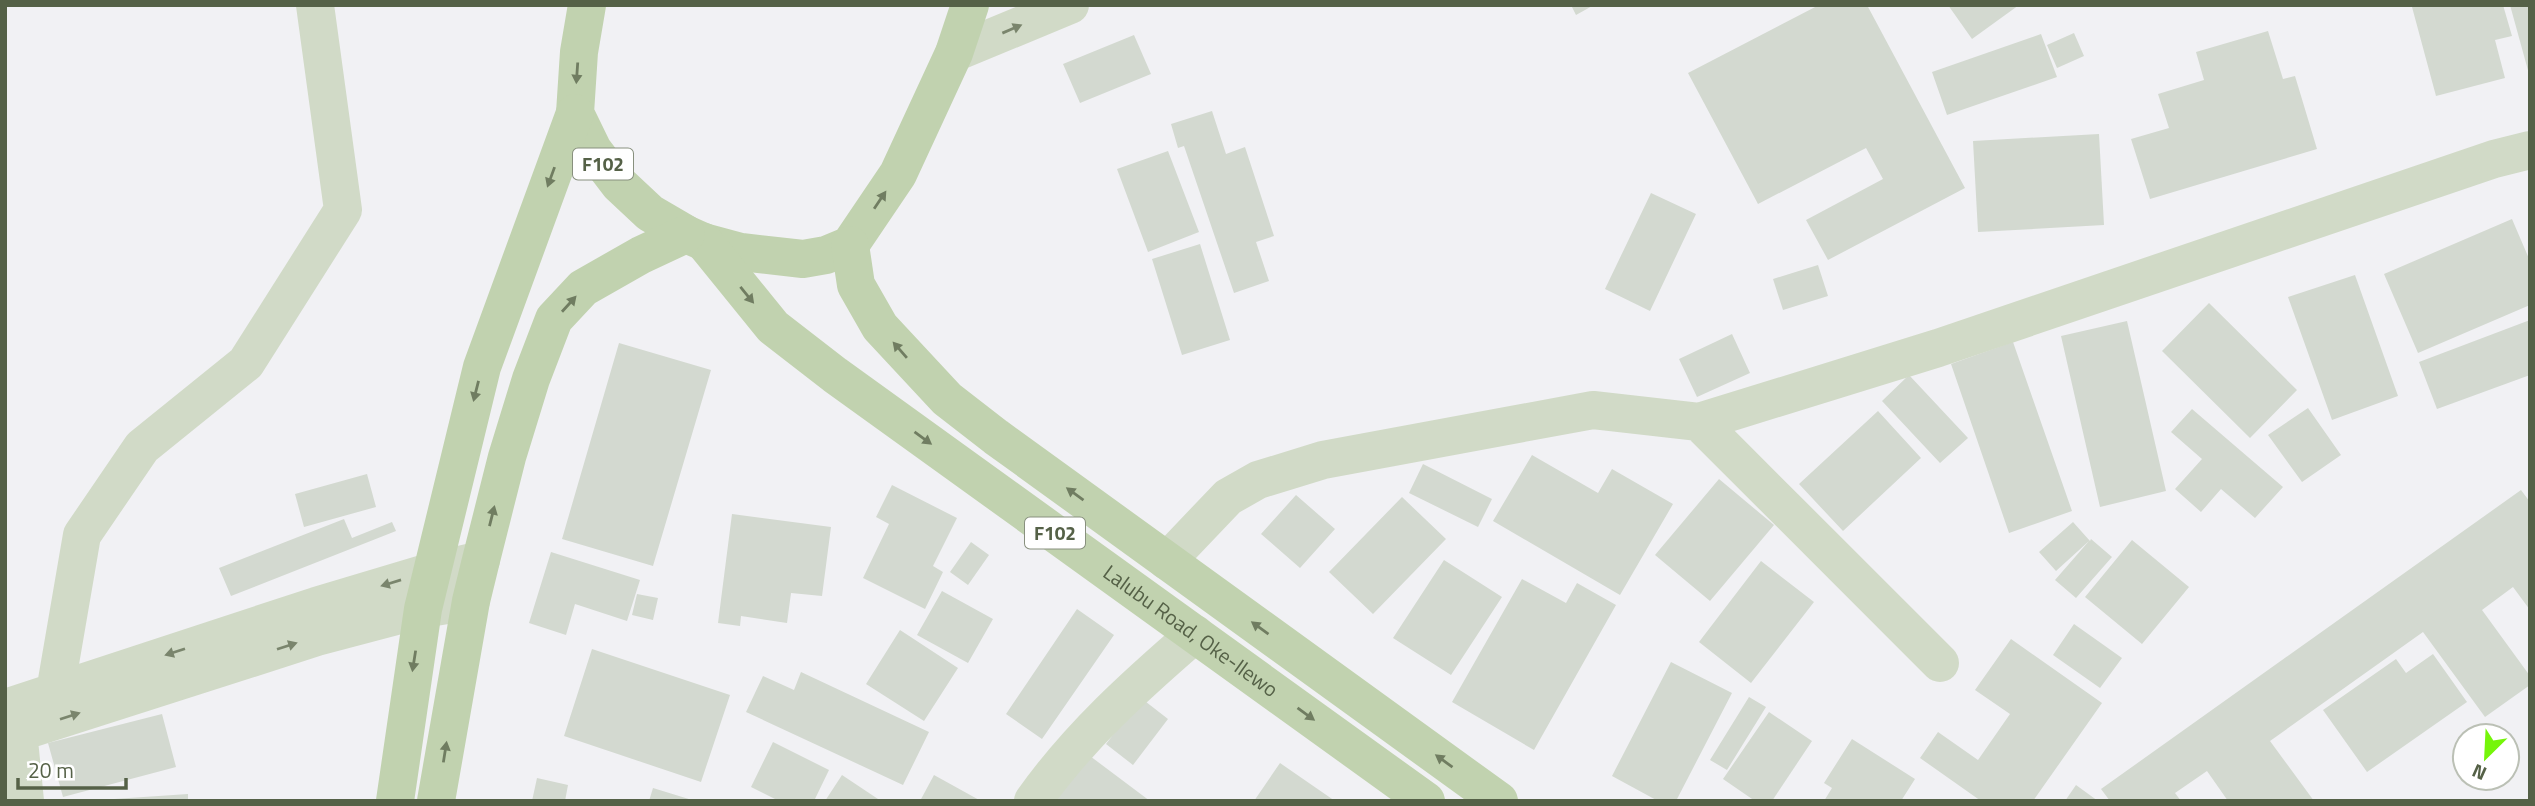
<svg xmlns="http://www.w3.org/2000/svg" width="2535" height="806" font-family="'Titillium Web',sans-serif">
  <rect width="100%" height="100%" fill="#f1f1f4"/>
  <path fill="#d3d9d0" d="M 1571,5 L 1594,5 L 1576,15 Z
    M 1819,5 L 1867,5 L 1965,188 L 1828,260 L 1806,220 L 1883,179 L 1866,148 L 1758,204 L 1688,73 Z
    M 1948,5 L 2019,5 L 1972,39 Z
    M 2417,5 L 2503,5 L 2512,36 L 2495,40 L 2505,78 L 2436,96 L 2412,7 Z
    M 2510,5 L 2530,5 L 2530,74 L 2529,74 Z
    M 2268,31 L 2283,79 L 2295,76 L 2317,149 L 2150,199 L 2131,139 L 2169,128 L 2158,94 L 2204,80 L 2196,52 Z
    M 2074,33 L 2084,56 L 2057,68 L 2047,45 Z
    M 2041,34 L 2057,77 L 1947,115 L 1932,72 Z
    M 1134,35 L 1151,74 L 1080,103 L 1063,64 Z
    M 1212,111 L 1226,154 L 1245,147 L 1274,236 L 1256,242 L 1269,281 L 1234,293 L 1184,146 L 1178,148 L 1171,124 Z
    M 2099,134 L 2104,225 L 1978,232 L 1973,141 Z
    M 1168,151 L 1199,232 L 1148,252 L 1117,169 Z
    M 1651,193 L 1696,214 L 1650,311 L 1605,289 Z
    M 2512,219 L 2530,261 L 2530,305 L 2418,353 L 2384,274 Z
    M 1200,244 L 1230,340 L 1182,355 L 1152,259 Z
    M 1818,265 L 1828,296 L 1783,310 L 1773,279 Z
    M 2355,275 L 2398,396 L 2332,420 L 2288,297 Z
    M 2209,303 L 2297,390 L 2250,438 L 2162,351 Z
    M 2530,320 L 2530,375 L 2437,409 L 2419,362 Z
    M 2127,321 L 2166,491 L 2100,507 L 2061,336 Z
    M 1732,334 L 1750,373 L 1697,397 L 1679,359 Z
    M 2013,342 L 2072,511 L 2009,533 L 1951,364 Z
    M 619,343 L 711,370 L 653,566 L 562,539 Z
    M 1909,375 L 1968,438 L 1940,463 L 1882,401 Z
    M 2308,408 L 2341,455 L 2302,482 L 2268,435 Z
    M 2192,409 L 2283,487 L 2255,518 L 2221,489 L 2201,512 L 2175,489 L 2202,459 L 2171,432 Z
    M 1878,411 L 1921,458 L 1843,531 L 1799,484 Z
    M 1532,455 L 1598,493 L 1612,469 L 1673,504 L 1620,595 L 1493,521 Z
    M 1423,464 L 1492,499 L 1478,527 L 1409,493 Z
    M 367,474 L 376,507 L 304,527 L 295,494 Z
    M 1719,479 L 1774,525 L 1710,601 L 1655,555 Z
    M 892,485 L 957,518 L 933,566 L 943,572 L 925,609 L 863,578 L 889,524 L 876,517 Z
    M 2521,490 L 2530,502 L 2530,610 L 2513,587 L 2482,610 L 2530,676 L 2530,685 L 2485,717 L 2423,632 L 2270,741 L 2314,801 L 2228,801 L 2207,771 L 2175,793 L 2181,801 L 2110,801 L 2101,789 Z
    M 1296,495 L 1335,529 L 1300,568 L 1261,534 Z
    M 1402,497 L 1446,539 L 1373,614 L 1329,572 Z
    M 732,514 L 831,527 L 822,596 L 791,593 L 787,623 L 741,616 L 740,626 L 718,623 Z
    M 344,519 L 352,538 L 392,522 L 396,531 L 231,596 L 219,568 Z
    M 2073,522 L 2090,541 L 2091,539 L 2112,557 L 2076,598 L 2055,580 L 2089,541 L 2056,571 L 2039,552 Z
    M 2132,540 L 2189,587 L 2142,644 L 2085,597 Z
    M 971,542 L 989,555 L 968,585 L 950,572 Z
    M 551,552 L 640,580 L 627,621 L 575,604 L 566,635 L 529,623 Z
    M 1444,560 L 1502,597 L 1451,675 L 1393,638 Z
    M 1761,561 L 1814,602 L 1751,683 L 1699,642 Z
    M 1522,579 L 1566,603 L 1577,583 L 1616,605 L 1534,750 L 1452,702 Z
    M 942,591 L 993,619 L 968,663 L 917,635 Z
    M 637,594 L 658,598 L 653,620 L 632,615 Z
    M 1077,609 L 1114,635 L 1042,739 L 1006,714 Z
    M 2074,624 L 2122,658 L 2100,688 L 2053,655 Z
    M 900,630 L 958,668 L 924,721 L 866,684 Z
    M 2011,639 L 2102,703 L 2033,801 L 1981,801 L 1920,758 L 1938,732 L 1978,760 L 2010,714 L 1975,690 Z
    M 592,649 L 730,695 L 701,782 L 564,736 Z
    M 2433,654 L 2467,702 L 2367,772 L 2323,710 L 2396,659 L 2406,673 Z
    M 1671,662 L 1732,693 L 1676,801 L 1658,801 L 1612,776 Z
    M 801,672 L 929,732 L 903,785 L 746,712 L 763,676 L 794,690 Z
    M 1749,697 L 1766,707 L 1727,770 L 1710,760 Z
    M 1141,698 L 1168,719 L 1133,765 L 1106,744 Z
    M 1769,712 L 1812,741 L 1772,801 L 1755,801 L 1723,779 Z
    M 162,714 L 176,767 L 63,797 L 48,743 Z
    M 1852,739 L 1915,779 L 1901,801 L 1824,801 L 1832,788 L 1824,783 Z
    M 773,742 L 829,770 L 814,801 L 779,801 L 751,787 Z
    M 1086,753 L 1150,801 L 1050,801 Z
    M 1280,763 L 1335,801 L 1254,801 Z
    M 842,775 L 881,801 L 825,801 Z
    M 934,775 L 981,801 L 920,801 Z
    M 537,778 L 568,785 L 565,801 L 532,801 Z
    M 2076,785 L 2098,801 L 2065,801 Z
    M 653,788 L 692,800 L 692,801 L 649,801 Z
    M 188,794 L 188,801 L 114,801 L 114,799 Z"/>
  <g fill="none" stroke-linecap="round" stroke-linejoin="round">
    <path stroke="#d1dac7" stroke-width="38" d="M 954,53 L 1070,5
      M 1699,422 L 1940,663
      M 1167,561 L 1228,497 L 1258,480 L 1323,460 L 1593,410 L 1699,422 L 1938,348 L 2494,159 L 2530,150
      M 55,692 L 82,535 L 142,447 L 246,363 L 343,210 L 315,5
      M 5,708 L 316,606 L 433,571 L 481,560
      M 16,710 L 25,801
      M 5,737 L 317,637 L 423,609 L 471,601
      M 1033,801 C 1078,737 1136,685 1195,634"/>
    <g stroke="#c1d2af" stroke-width="38">
      <path d="M 587,5 L 579,52 L 575,113 L 593,150 L 619,184 L 650,213 L 686,234 L 704,242 L 741,252 L 803,259 L 826,255 L 850,245 L 898,174 L 954,53 L 970,5"/>
      <path id="s1" d="M 704,242 L 773,327 L 835,375 L 1426,801"/>
      <path d="M 850,245 L 856,285 L 880,327 L 947,399 L 996,437 L 1499,801"/>
      <path d="M 395,801 L 423,609 L 482,367 L 575,113"/>
      <path d="M 436,801 L 471,601 L 481,560 L 507,457 L 531,379 L 554,319 L 583,288 L 641,255 L 686,234"/>
    </g>
  </g>
  <defs><path id="oneway-solid" d="M-6-.8H1V-3.2L6.5 0L1 3.2V.8H-6Z" transform="scale(1.75)"/></defs>
  <g fill="#7a856d">
    <use href="#oneway-solid" transform="translate(1012 29) rotate(-23)"/>
    <use href="#oneway-solid" transform="translate(391 583) rotate(163)"/>
    <use href="#oneway-solid" transform="translate(287 646) rotate(-18)"/>
    <use href="#oneway-solid" transform="translate(175 652) rotate(162)"/>
    <use href="#oneway-solid" transform="translate(70 716) rotate(-18)"/>
  </g>
  <g fill="#707d61">
    <use href="#oneway-solid" transform="translate(577 73) rotate(94)"/>
    <use href="#oneway-solid" transform="translate(551 177) rotate(110)"/>
    <use href="#oneway-solid" transform="translate(880 200) rotate(-56)"/>
    <use href="#oneway-solid" transform="translate(747 295) rotate(51)"/>
    <use href="#oneway-solid" transform="translate(569 304) rotate(-48)"/>
    <use href="#oneway-solid" transform="translate(900 350) rotate(-131)"/>
    <use href="#oneway-solid" transform="translate(476 391) rotate(104)"/>
    <use href="#oneway-solid" transform="translate(923 438) rotate(36)"/>
    <use href="#oneway-solid" transform="translate(1075 494) rotate(-144)"/>
    <use href="#oneway-solid" transform="translate(492 516) rotate(-76)"/>
    <use href="#oneway-solid" transform="translate(1260 628) rotate(-144)"/>
    <use href="#oneway-solid" transform="translate(414 661) rotate(99)"/>
    <use href="#oneway-solid" transform="translate(1306 714) rotate(36)"/>
    <use href="#oneway-solid" transform="translate(445 752) rotate(-81)"/>
    <use href="#oneway-solid" transform="translate(1444 761) rotate(-144)"/>
  </g>
  <g text-anchor="middle" stroke-width="5" stroke-linejoin="round" paint-order="stroke">
    <g fill="#fff" stroke="#88907e" stroke-width="2">
      <rect x="573" y="148.5" width="60" height="31" rx="5"/>
      <rect x="1025" y="517.5" width="60" height="31" rx="5"/>
    </g>
    <g font-size="19" font-weight="bold" fill="#556147">
      <text x="603" y="171">F102</text>
      <text x="1055" y="540">F102</text>
    </g>
    <g font-size="21" fill="#556147" stroke="#fff">
      <text dy="7" stroke="none"><textPath href="#s1" startOffset="626">Lalubu Road, Oke-Ilewo</textPath></text>
    </g>
  </g>
  <rect width="2535" height="806" fill="none" stroke="#556147" stroke-width="14"/>
  <g transform="translate(2486 757) rotate(204)"><circle r="33" fill="#ffffff" stroke="#bbc0b5" stroke-width="2"/>
  <path d="M0-5L12 26L0 18L-12 26Z" fill="#75f50a"/>
  <text y="-10" font-size="19" font-weight="bold" text-anchor="middle" fill="#556147">N</text>
  </g>
  <path d="M18 778v10h108v-10" fill="none" stroke="#556147" stroke-width="3.5"/>
  <text x="28" y="778" font-size="21" fill="#556147" stroke="#ffffff" stroke-width="5" paint-order="stroke">20 m</text>
</svg>
